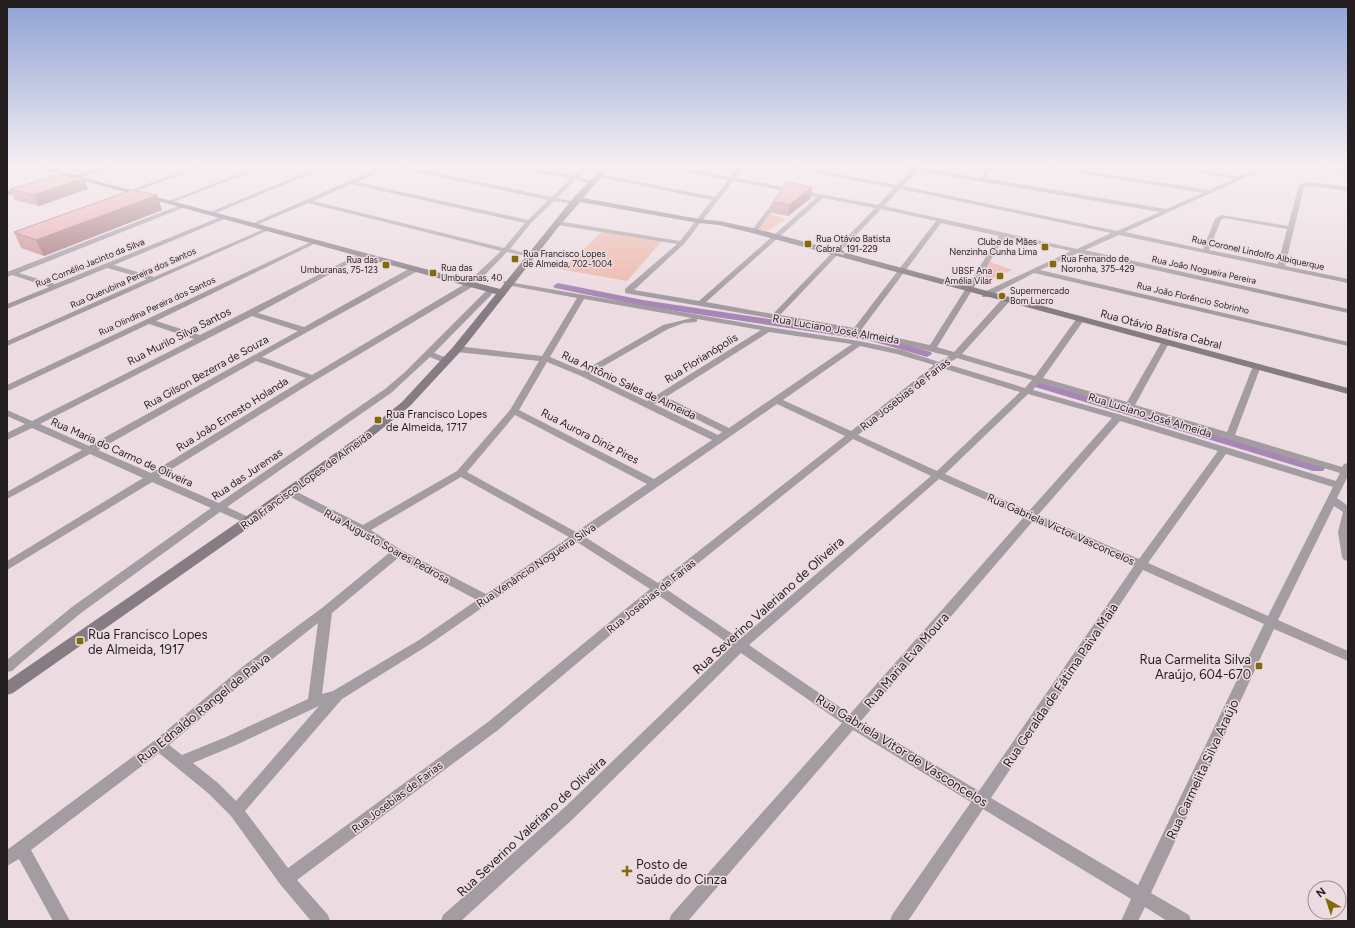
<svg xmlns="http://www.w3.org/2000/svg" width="1355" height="928" font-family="Figtree,sans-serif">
  <rect width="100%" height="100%" fill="#ecdbe1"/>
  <path fill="#edb8ac" d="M 770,214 L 786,219 L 768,231 L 758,229 Z
    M 603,231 L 662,241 L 627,281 L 559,269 L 567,264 Z
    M 988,261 L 1013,270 L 970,287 Z"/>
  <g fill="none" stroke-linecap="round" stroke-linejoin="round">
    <path fill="#a687b6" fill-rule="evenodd" d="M 558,283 L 643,300 L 869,334 L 931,352 L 932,354 L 927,357 L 868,340 L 643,306 L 555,288 L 553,286 Z
      M 1036,381 L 1323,465 L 1325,468 L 1323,471 L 1313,471 L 1032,386 L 1030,384 L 1032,382 Z"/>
    <path fill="#a39da2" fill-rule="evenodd" d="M 193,167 L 201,167 L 131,193 L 126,192 Z
      M 256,167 L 264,167 L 171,203 L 166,202 Z
      M 319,167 L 327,167 L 213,214 L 208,213 Z
      M 381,167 L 389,167 L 357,182 L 528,220 L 548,200 L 394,167 L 406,167 L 552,197 L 570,179 L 511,167 L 523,167 L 573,176 L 583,167 L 589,167 L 578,177 L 596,182 L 593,184 L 575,180 L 557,198 L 575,202 L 575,204 L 554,201 L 531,223 L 510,249 L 532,255 L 532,257 L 507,252 L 474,286 L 316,380 L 159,477 L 219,503 L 385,389 L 405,372 L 489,288 L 492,288 L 496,290 L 434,353 L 450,359 L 451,361 L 450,363 L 444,363 L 430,357 L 391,393 L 227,507 L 253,519 L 254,521 L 253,523 L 245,523 L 220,512 L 81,613 L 22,662 L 12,671 L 7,672 L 7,660 L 72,607 L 211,508 L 152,482 L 7,570 L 7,561 L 143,478 L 90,454 L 7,499 L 7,492 L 82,450 L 32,428 L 7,440 L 7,433 L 25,424 L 7,416 L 7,410 L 32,421 L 194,339 L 149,324 L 10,390 L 7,391 L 7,385 L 313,241 L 318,242 L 156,321 L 200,335 L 359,254 L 363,254 L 363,256 L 258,313 L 304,327 L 412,267 L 418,267 L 418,271 L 262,357 L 312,375 L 468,282 L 501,251 L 308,203 L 254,226 L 249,225 ZM 351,184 L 525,223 L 504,248 L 313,201 ZM 252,316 L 298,331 L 89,446 L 40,424 ZM 256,361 L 306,378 L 151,473 L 98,450 Z
      M 664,167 L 676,167 L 730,177 L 738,167 L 744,167 L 735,178 L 878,205 L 894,188 L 785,167 L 798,167 L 897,185 L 912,170 L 903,167 L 921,167 L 980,178 L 987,167 L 993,167 L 985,178 L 1166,209 L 1203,193 L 1045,167 L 1059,167 L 1209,190 L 1234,179 L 1169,167 C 1193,167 1215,175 1238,176 C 1247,176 1257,167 1268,167 L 1125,232 L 1203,249 L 1215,219 L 1221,215 L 1288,226 L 1299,185 L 1305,182 L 1311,182 L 1348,187 L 1348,191 L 1311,186 L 1304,187 L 1285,266 L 1348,279 L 1348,283 L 1119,235 L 1085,250 L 1348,309 L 1348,313 L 1078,253 L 1040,270 L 1348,342 L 1348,346 L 1034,273 L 988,297 L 982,297 L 982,293 L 1071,251 L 1005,237 L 937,347 L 954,352 L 1003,298 L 1009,298 L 1009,302 L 962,354 L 1035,376 L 1077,318 L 1083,318 L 1084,320 L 1043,378 L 1127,402 L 1161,343 L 1165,341 L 1168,341 L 1169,343 L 1135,405 L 1227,432 L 1253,366 L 1254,364 L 1260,364 L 1261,366 L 1235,435 L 1342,467 L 1344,464 L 1348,463 L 1348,476 L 1337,498 L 1348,506 L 1348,561 L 1344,560 L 1342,557 L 1338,532 L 1343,512 L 1334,506 L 1278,620 L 1348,651 L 1348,661 L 1274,629 L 1151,893 L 1189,915 L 1191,921 L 1167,921 L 1145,907 L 1138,921 L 1121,921 L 1131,899 L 983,809 L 908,921 L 890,921 L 892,915 L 971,802 L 853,730 L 688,921 L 669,921 L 671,915 L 842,723 L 741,653 L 575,817 L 461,921 L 441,921 L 443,915 L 565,807 L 732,646 L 658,595 L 498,730 L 297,880 L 328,915 L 330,921 L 311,921 L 280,884 L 231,816 L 208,793 L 159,753 L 31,850 L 70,921 L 53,921 L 19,859 L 7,866 L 7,850 L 154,741 L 246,664 L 322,608 L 389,553 L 359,533 L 285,494 L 284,492 L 285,490 L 293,490 L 363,525 L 457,471 L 510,410 L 539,361 L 457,352 L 453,349 L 457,346 L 542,356 L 577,298 L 507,285 L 503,283 L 504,281 L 768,327 L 859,341 L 902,350 L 939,362 L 949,356 L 856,333 L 625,293 L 625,289 L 677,244 L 557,225 L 554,223 L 557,221 L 680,241 L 712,200 L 595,176 L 598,174 L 715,197 L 728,180 ZM 918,171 L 1160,212 L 1117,231 L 903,186 ZM 733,181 L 817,197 L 699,301 L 634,290 L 684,244 ZM 900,189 L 1111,233 L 1077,249 L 884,206 ZM 823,198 L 875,208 L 773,314 L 706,302 ZM 881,209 L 936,221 L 854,328 L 780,315 ZM 1224,218 L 1287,229 L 1278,264 L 1209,250 L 1221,220 ZM 941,223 L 999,236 L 930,345 L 861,330 ZM 584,299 L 692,318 L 663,325 L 583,371 L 550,357 ZM 697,319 L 761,330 L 647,401 L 590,374 L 668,329 L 684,323 L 697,322 ZM 769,332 L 852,344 L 729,428 L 666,397 ZM 860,346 L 897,354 L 934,365 L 851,431 L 783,400 ZM 957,358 L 1032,380 L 1025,388 L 947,364 ZM 547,362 L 581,376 L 712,440 L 654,479 L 519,410 ZM 942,368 L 1020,392 L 937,471 L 858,435 ZM 1039,382 L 1340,473 L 1336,481 L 1121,415 L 1033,390 ZM 1028,394 L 1112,418 L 1029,511 L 945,474 ZM 660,401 L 722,432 L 718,435 L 654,404 ZM 777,404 L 845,436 L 658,583 L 585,537 ZM 515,415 L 647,484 L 576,532 L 467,472 ZM 1120,421 L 1218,451 L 1139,559 L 1038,515 ZM 853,439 L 931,476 L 740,639 L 666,589 ZM 1226,454 L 1333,487 L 1268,616 L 1148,563 ZM 461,477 L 569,537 L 486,594 L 401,550 L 371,530 ZM 939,479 L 1024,517 L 850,714 L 749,645 ZM 1033,521 L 1134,566 L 979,791 L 861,721 ZM 577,542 L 650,589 L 488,722 L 288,868 L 245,811 L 342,699 L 427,646 ZM 398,558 L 477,600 L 419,640 L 333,691 L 322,694 L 332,613 ZM 1143,570 L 1264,624 L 1138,885 L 991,798 ZM 318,623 L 308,699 L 226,737 L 182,755 L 169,745 L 256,672 ZM 319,706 L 236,801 L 218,783 L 193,763 L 236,745 Z
      M 1313,167 L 1327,167 L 1348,170 L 1348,174 Z
      M 779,195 L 784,196 L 756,232 L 752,232 L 752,230 Z
      M 183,204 L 185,205 L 185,207 L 19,273 L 55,284 L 223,216 L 227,216 L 227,218 L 114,265 L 154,277 L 266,228 L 271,229 L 7,346 L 7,341 L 147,279 L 107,268 L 7,309 L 7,304 L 49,287 L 12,275 L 7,277 L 7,272 Z"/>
    <path fill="#857d83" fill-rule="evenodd" d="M 34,167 L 45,167 L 74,175 L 103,167 L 114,167 L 82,177 L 500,289 L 574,197 L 603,167 L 610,167 L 583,198 L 699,219 L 719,221 L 757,229 L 1348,388 L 1348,394 L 752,233 L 719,225 L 699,223 L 580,202 L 560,225 L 461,351 L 410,406 L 373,436 L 254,524 L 13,693 L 7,695 L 7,681 L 244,518 L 365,432 L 402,402 L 453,347 L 496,294 Z
      M 27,187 L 30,187 L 30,191 L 7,195 L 7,191 Z"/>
  </g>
  <path fill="#c99196" d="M 84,178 L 88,189 L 39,206 L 15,200 L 10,189 Z
    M 812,187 L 811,198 L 788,216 L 772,213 L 773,202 Z
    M 162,210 L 44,256 L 21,248 L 14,232 Z"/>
  <path fill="#a4767a" d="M 84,178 L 88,189 L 39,206 L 34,195 Z
    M 812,187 L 811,198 L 788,216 L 789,205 Z
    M 157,195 L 162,210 L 44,256 L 36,240 Z"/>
  <path fill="#eaa9af" stroke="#a4767a" d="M 61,175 L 84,178 L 34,195 L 10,189 Z
    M 787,182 L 812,187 L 789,205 L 773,202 Z
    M 132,190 L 157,195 L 36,240 L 14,232 Z"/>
  <linearGradient id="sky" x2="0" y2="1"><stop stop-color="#8da2d4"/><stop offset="0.56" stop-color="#f6eff2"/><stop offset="1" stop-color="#f6eff2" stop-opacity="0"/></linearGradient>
  <rect width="1355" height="297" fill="url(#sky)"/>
  <g fill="#846a03" stroke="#ecdbe1" stroke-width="1.5">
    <rect x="804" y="240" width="8" height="8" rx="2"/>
    <rect x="1041" y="243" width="8" height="8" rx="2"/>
    <rect x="511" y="255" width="8" height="8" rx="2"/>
    <rect x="1049" y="260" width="8" height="8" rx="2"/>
    <rect x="382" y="261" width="8" height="8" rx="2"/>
    <rect x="429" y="269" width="8" height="8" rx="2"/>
    <rect x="996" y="272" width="8" height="8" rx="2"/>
    <circle cx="1002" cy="296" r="4"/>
    <rect x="374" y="416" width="8" height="8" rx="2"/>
    <rect x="76" y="637" width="8" height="8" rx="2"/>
    <rect x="1255" y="662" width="8" height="8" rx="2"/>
    <path d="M625 865h4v4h4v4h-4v4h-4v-4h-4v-4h4z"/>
  </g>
  <g text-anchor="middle" stroke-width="3" stroke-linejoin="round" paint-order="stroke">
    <g font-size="9" fill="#241e21" stroke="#ecdbe1" text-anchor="start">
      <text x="816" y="242">Rua Otávio Batista<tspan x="816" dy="10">Cabral, 191-229</tspan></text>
      <text x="1037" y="245" text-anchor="end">Clube de Mães<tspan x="1037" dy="10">Nenzinha Cunha Lima</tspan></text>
      <text x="523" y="257">Rua Francisco Lopes<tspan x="523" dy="10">de Almeida, 702-1004</tspan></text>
      <text x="1061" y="262">Rua Fernando de<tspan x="1061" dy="10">Noronha, 375-429</tspan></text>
      <text x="378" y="263" text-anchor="end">Rua das<tspan x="378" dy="10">Umburanas, 75-123</tspan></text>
      <text x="441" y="271">Rua das<tspan x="441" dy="10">Umburanas, 40</tspan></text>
      <text x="992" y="274" text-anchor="end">UBSF Ana<tspan x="992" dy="10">Amélia Vilar</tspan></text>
      <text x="1010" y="294">Supermercado<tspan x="1010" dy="10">Bom Lucro</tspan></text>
    </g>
    <g font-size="9" fill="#241e21" stroke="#ecdbe1">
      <text transform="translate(1258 253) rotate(12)" y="3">Rua Coronel Lindolfo Albiquerque</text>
      <text transform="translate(90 263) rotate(-22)" y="3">Rua Cornélio Jacinto da Silva</text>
      <text transform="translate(1204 270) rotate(12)" y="3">Rua João Nogueira Pereira</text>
      <text transform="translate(133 278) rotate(-24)" y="3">Rua Querubina Pereira dos Santos</text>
      <text transform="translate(1193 298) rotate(13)" y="3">Rua João Florêncio Sobrinho</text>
      <text transform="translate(157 306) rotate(-25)" y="3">Rua Olindina Pereira dos Santos</text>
    </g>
    <g font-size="11" fill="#241e21" stroke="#ecdbe1">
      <text transform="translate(836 329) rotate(10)" y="4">Rua Luciano José Almeida</text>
      <text transform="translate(1161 329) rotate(15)" y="4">Rua Otávio Batisra Cabral</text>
      <text transform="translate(179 336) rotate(-27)" y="4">Rua Murilo Silva Santos</text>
      <text transform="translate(701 358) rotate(-32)" y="4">Rua Florianópolis</text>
      <text transform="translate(206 372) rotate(-29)" y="4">Rua Gilson Bezerra de Souza</text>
      <text transform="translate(629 385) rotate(25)" y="4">Rua Antônio Sales de Almeida</text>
      <text transform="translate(905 394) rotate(-38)" y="4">Rua Josebias de Farias</text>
      <text transform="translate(232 414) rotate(-32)" y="4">Rua João Ernesto Holanda</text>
      <text transform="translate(1150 415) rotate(17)" y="4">Rua Luciano José Almeida</text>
      <text transform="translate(590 436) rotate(27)" y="4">Rua Aurora Diniz Pires</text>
      <text transform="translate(122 452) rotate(24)" y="4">Rua Maria do Carmo de Oliveira</text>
      <text transform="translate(247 474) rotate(-34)" y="4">Rua das Juremas</text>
      <text transform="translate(306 480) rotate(-36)" y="4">Rua Francisco Lopes de Almeida</text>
      <text transform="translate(1061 529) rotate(24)" y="4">Rua Gabriela Victor Vasconcelos</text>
      <text transform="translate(387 546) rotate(29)" y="4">Rua Augusto Soares Pedrosa</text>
      <text transform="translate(536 565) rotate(-34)" y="4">Rua Venâncio Nogueira Silva</text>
      <text transform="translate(651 596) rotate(-39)" y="4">Rua Josebias de Farias</text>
      <text transform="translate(397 797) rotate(-37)" y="4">Rua Josebias de Farias</text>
    </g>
    <g font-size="11" fill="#241e21" stroke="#ecdbe1" text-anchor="start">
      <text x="386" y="418">Rua Francisco Lopes<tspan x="386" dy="13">de Almeida, 1717</tspan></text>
    </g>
    <g font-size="13" fill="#241e21" stroke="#ecdbe1">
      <text transform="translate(768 605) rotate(-42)" y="5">Rua Severino Valeriano de Oliveira</text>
      <text transform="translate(906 660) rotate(-49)" y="5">Rua Maria Eva Moura</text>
      <text transform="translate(1060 685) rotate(-56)" y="5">Rua Geralda de Fátima Paiva Maia</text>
      <text transform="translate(203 708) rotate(-39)" y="5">Rua Ednaldo Rangel de Paiva</text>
      <text transform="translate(902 750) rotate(32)" y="5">Rua Gabriela Vitor de Vasconcelos</text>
      <text transform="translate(1202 769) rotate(-65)" y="5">Rua Carmelita Silva Araújo</text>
      <text transform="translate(531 826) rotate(-43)" y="5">Rua Severino Valeriano de Oliveira</text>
    </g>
    <g font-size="13" fill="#241e21" stroke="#ecdbe1" text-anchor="start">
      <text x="88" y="639">Rua Francisco Lopes<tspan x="88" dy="15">de Almeida, 1917</tspan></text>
      <text x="1251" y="664" text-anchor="end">Rua Carmelita Silva<tspan x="1251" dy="15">Araújo, 604-670</tspan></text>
      <text x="636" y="869">Posto de<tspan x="636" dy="15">Saúde do Cinza</tspan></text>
    </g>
  </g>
  <rect width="1355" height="928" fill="none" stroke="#241e21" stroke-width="16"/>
  <g transform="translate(1327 900) rotate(321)"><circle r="19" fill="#ecdbe1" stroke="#9c8f94"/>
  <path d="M0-3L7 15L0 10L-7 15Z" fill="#846a03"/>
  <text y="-6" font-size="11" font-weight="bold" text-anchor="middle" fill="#241e21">N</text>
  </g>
</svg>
